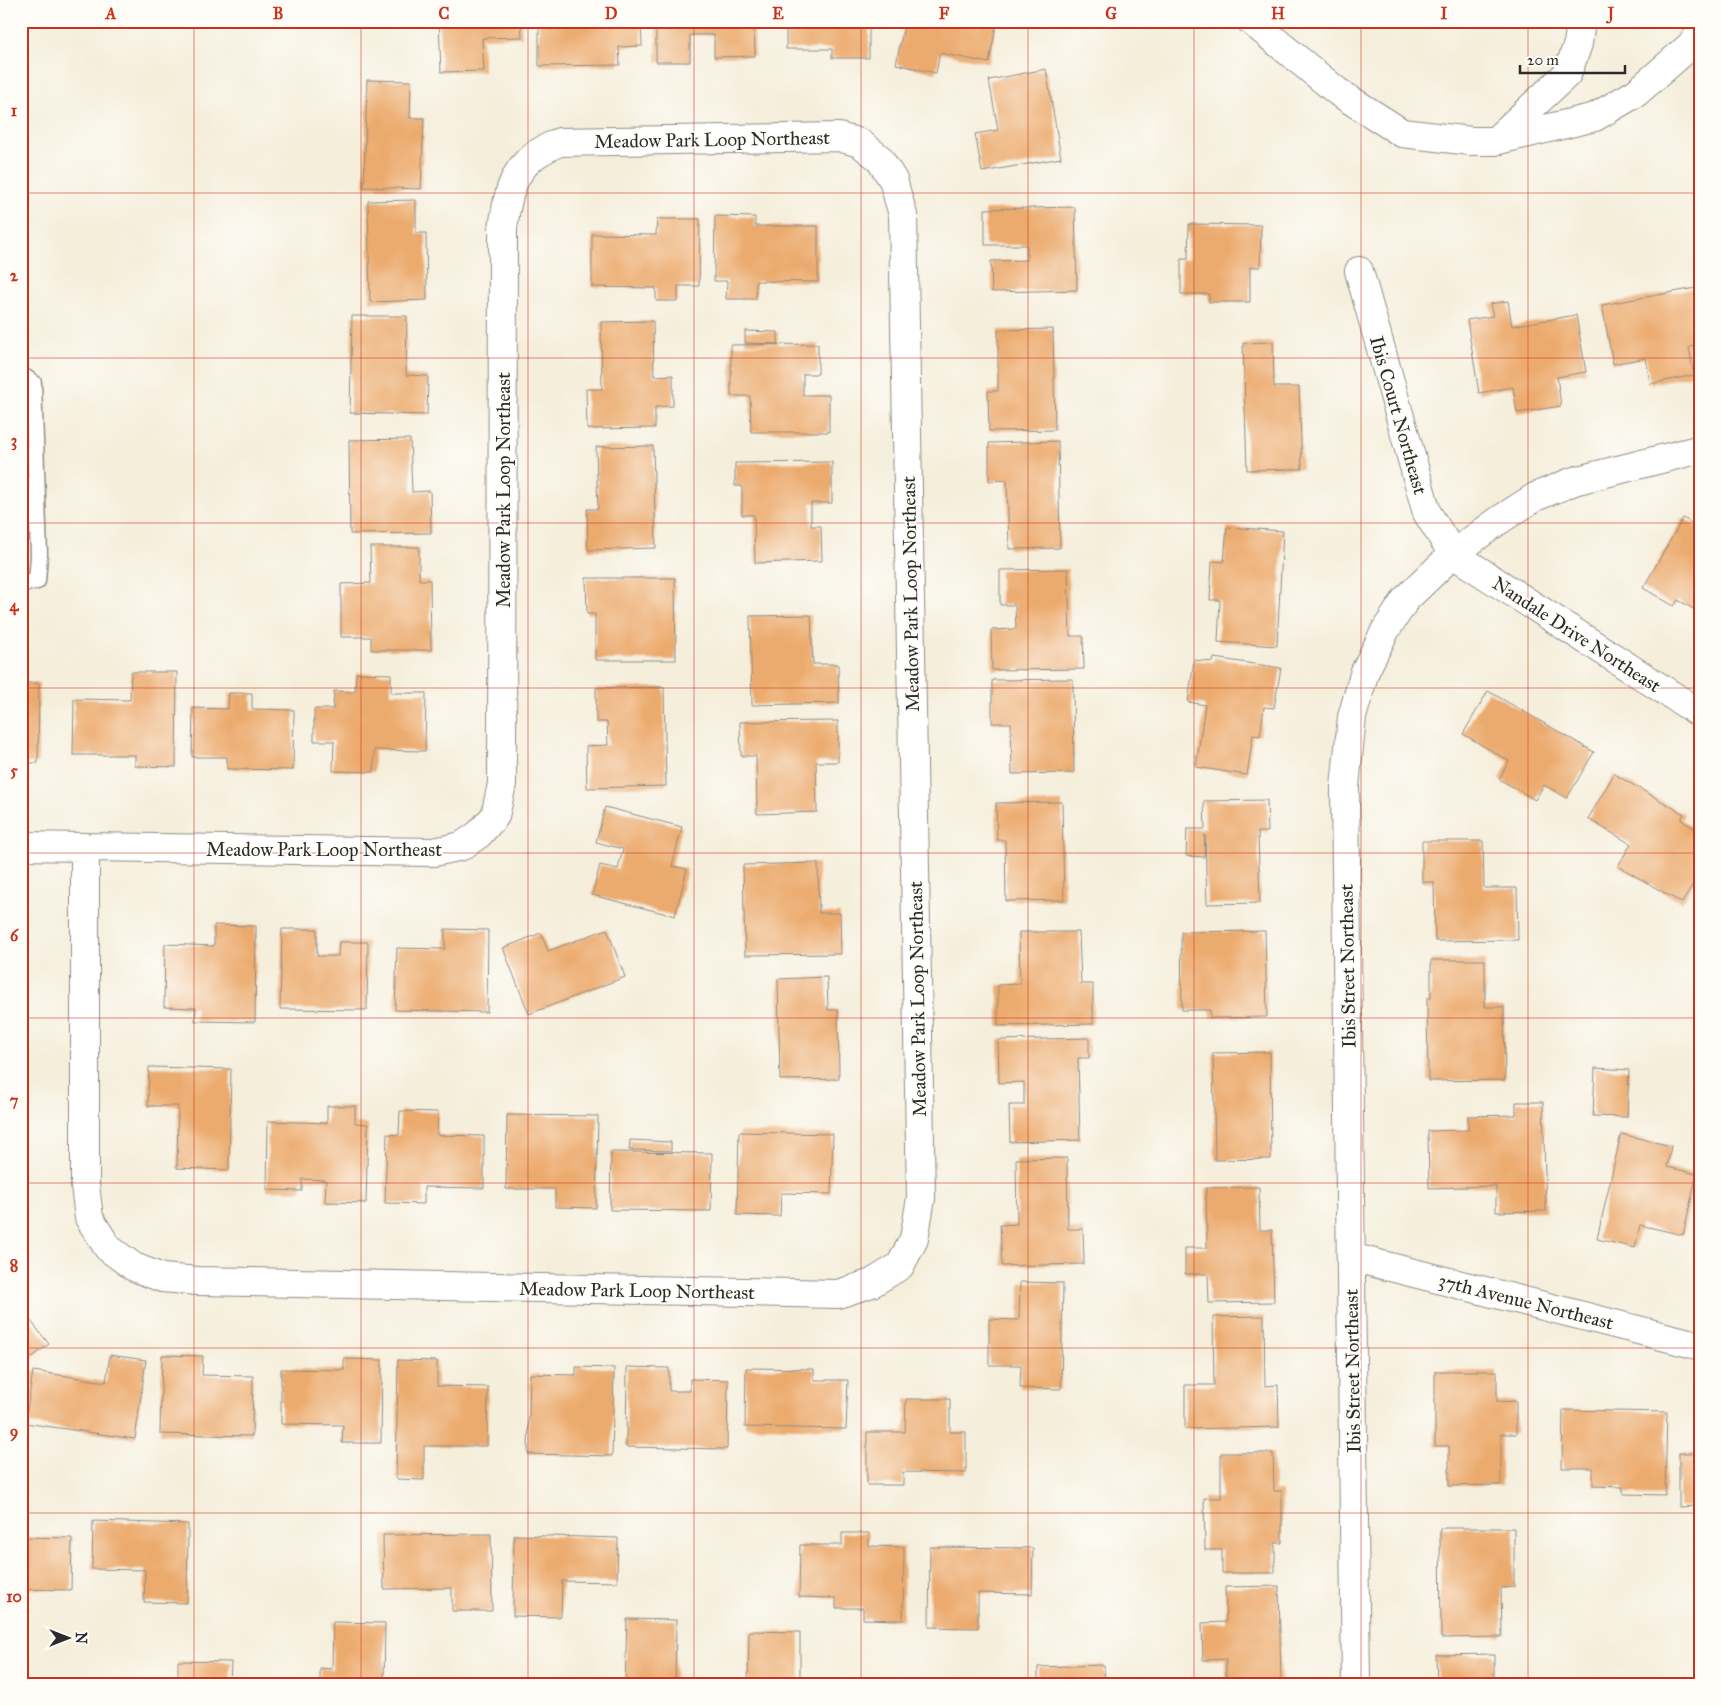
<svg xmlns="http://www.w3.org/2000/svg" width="1722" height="1706" font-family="'IM FELL Great Primer',serif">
  <rect width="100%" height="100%" fill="#fdfcf7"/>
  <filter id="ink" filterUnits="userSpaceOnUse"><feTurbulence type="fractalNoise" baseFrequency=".02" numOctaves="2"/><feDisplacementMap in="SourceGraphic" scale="10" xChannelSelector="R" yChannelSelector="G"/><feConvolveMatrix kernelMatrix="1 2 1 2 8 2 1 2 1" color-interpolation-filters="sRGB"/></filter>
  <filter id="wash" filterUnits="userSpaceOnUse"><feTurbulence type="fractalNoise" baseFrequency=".0096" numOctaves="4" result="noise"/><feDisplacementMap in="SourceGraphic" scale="20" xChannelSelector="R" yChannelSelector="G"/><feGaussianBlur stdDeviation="1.12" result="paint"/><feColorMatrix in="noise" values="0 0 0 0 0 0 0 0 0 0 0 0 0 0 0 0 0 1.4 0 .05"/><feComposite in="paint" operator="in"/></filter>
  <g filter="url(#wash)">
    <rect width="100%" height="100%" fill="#f5eedb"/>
    <g id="blocks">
      <path fill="#ecab6e" d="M 439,21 L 521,21 L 522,37 L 482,38 L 484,71 L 441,72 Z
        M 539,21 L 641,21 L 642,46 L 619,47 L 620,65 L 539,66 Z
        M 656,21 L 754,21 L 755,56 L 714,57 L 714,35 L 690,35 L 690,62 L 656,62 Z
        M 786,21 L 869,21 L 869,58 L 832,58 L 832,49 L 786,49 Z
        M 905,21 L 997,21 L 989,63 L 940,53 L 936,73 L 896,64 Z
        M 1046,69 L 1061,158 L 982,172 L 975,134 L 998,130 L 989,80 Z
        M 367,80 L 411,81 L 410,118 L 424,118 L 421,189 L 364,187 Z
        M 416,200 L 416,233 L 426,233 L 427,300 L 370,302 L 368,201 Z
        M 1075,207 L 1077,290 L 992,292 L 991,261 L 1027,260 L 1027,245 L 985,245 L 985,209 Z
        M 715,216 L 755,217 L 755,226 L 818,226 L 818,282 L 756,281 L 756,299 L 726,299 L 727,281 L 714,281 Z
        M 657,219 L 700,219 L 699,286 L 678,286 L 678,301 L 656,301 L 656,288 L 592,287 L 592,234 L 656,235 Z
        M 1189,224 L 1261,225 L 1260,267 L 1250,267 L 1250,302 L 1209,302 L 1209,294 L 1181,294 L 1181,259 L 1188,259 Z
        M 1701,287 L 1701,344 L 1689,347 L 1694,375 L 1650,384 L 1646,358 L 1613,364 L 1602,305 Z
        M 1508,301 L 1512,326 L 1576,315 L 1586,372 L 1557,377 L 1561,406 L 1517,413 L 1513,387 L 1479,393 L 1467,320 L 1493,316 L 1490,304 Z
        M 352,316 L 407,316 L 406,375 L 428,376 L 427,415 L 350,413 Z
        M 653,321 L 654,376 L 673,375 L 673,406 L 655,407 L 655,428 L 587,429 L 586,389 L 602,389 L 601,322 Z
        M 1053,329 L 1055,430 L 989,431 L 988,391 L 998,391 L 998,330 Z
        M 745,331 L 778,332 L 778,344 L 745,343 Z
        M 1273,342 L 1274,387 L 1299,387 L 1302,469 L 1247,470 L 1243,343 Z
        M 818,344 L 818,374 L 803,374 L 803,395 L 829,395 L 829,432 L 751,432 L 750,396 L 731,396 L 731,345 Z
        M 410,439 L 412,492 L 430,491 L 431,533 L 350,534 L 349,440 Z
        M 1058,441 L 1060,548 L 1009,549 L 1007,480 L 989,481 L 989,443 Z
        M 653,446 L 656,548 L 588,550 L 587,509 L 598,509 L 596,447 Z
        M 832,462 L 832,503 L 811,503 L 811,526 L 821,526 L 822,561 L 755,563 L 754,515 L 742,515 L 742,486 L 735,486 L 735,463 Z
        M 1683,518 L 1701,528 L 1701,613 L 1678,600 L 1674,606 L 1643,588 Z
        M 1227,527 L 1283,531 L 1277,646 L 1218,642 L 1220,600 L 1210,600 L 1212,561 L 1224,562 Z
        M 370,547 L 419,547 L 419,580 L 430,580 L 431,650 L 371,650 L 371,637 L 341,637 L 341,584 L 371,583 Z
        M 1068,569 L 1070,636 L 1083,636 L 1084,669 L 992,670 L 991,630 L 1016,629 L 1015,605 L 1000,605 L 1000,570 Z
        M 586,578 L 675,578 L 676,660 L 595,660 L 595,614 L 587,614 Z
        M 811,615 L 813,664 L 838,664 L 839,703 L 752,705 L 750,616 Z
        M 1214,658 L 1281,668 L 1274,708 L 1264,707 L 1260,736 L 1253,735 L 1247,775 L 1196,767 L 1205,705 L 1188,702 L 1194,660 L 1213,662 Z
        M 131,672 L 177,672 L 176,767 L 135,766 L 135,755 L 73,755 L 74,699 L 130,700 Z
        M 356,673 L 391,674 L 391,693 L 426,693 L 425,751 L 374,750 L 374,772 L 333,771 L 334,741 L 314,741 L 314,709 L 333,709 L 334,691 L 355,692 Z
        M 1073,679 L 1074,773 L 1012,774 L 1011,723 L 992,723 L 992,680 Z
        M 21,683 L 39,683 L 38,763 L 21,763 Z
        M 664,687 L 666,786 L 587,788 L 586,746 L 608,745 L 607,722 L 596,722 L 596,688 Z
        M 1488,691 L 1594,752 L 1567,798 L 1544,785 L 1535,800 L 1499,779 L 1509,761 L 1463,734 Z
        M 229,693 L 252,693 L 252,709 L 294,710 L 293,770 L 227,769 L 227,757 L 192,757 L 193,708 L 228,709 Z
        M 838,721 L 838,762 L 816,762 L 817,812 L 757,814 L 756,756 L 741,756 L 740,722 Z
        M 1614,774 L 1684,814 L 1681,820 L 1701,832 L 1701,870 L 1682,903 L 1618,866 L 1631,844 L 1588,819 Z
        M 1267,800 L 1268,832 L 1258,832 L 1260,903 L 1207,904 L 1205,835 L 1204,857 L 1186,856 L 1187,829 L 1205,829 L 1204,801 Z
        M 1062,802 L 1064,900 L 1006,901 L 1005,840 L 997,840 L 996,803 Z
        M 605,807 L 682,827 L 672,866 L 687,869 L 675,916 L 592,895 L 600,865 L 618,869 L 623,849 L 596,842 Z
        M 1422,841 L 1483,841 L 1484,888 L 1517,888 L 1518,940 L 1435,941 L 1434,882 L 1422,882 Z
        M 818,863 L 819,913 L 840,913 L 841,954 L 745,955 L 743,865 Z
        M 214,925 L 256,926 L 255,1022 L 195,1021 L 196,1008 L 164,1007 L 165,944 L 214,946 Z
        M 282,929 L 317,929 L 317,956 L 338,956 L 339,942 L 368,942 L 367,1010 L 280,1009 Z
        M 445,929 L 488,930 L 487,1012 L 395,1010 L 397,948 L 445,949 Z
        M 607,929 L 625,977 L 529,1014 L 503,948 L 541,933 L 548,951 Z
        M 1265,931 L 1267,1017 L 1210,1018 L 1210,1010 L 1182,1010 L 1181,932 Z
        M 1019,932 L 1079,932 L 1081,984 L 1093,984 L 1093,1024 L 998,1026 L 998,985 L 1020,984 Z
        M 1431,960 L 1485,960 L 1485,1007 L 1504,1007 L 1505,1080 L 1428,1081 L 1427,998 L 1431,998 Z
        M 827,977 L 828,1010 L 838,1010 L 839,1079 L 780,1080 L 778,979 Z
        M 1089,1038 L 1089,1058 L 1078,1058 L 1080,1140 L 1010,1142 L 1009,1105 L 1024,1105 L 1024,1082 L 999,1083 L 998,1040 Z
        M 1270,1052 L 1271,1159 L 1215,1160 L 1213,1053 Z
        M 149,1067 L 231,1069 L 229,1170 L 177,1168 L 178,1106 L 148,1106 Z
        M 1595,1068 L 1629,1070 L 1627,1117 L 1593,1116 Z
        M 1516,1102 L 1543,1102 L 1546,1211 L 1496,1212 L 1496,1186 L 1429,1188 L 1428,1131 L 1468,1130 L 1468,1116 L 1516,1115 Z
        M 327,1106 L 355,1106 L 355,1123 L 368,1124 L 366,1203 L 325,1202 L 326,1180 L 302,1179 L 302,1191 L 267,1190 L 268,1121 L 327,1123 Z
        M 400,1111 L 438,1112 L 437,1135 L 484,1136 L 484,1188 L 424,1187 L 424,1204 L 385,1203 L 387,1134 L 399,1135 Z
        M 507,1115 L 598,1116 L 596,1208 L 555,1207 L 555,1189 L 506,1189 Z
        M 739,1132 L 833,1134 L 831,1194 L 781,1193 L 780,1216 L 737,1215 Z
        M 1621,1134 L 1671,1146 L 1667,1167 L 1697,1174 L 1683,1235 L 1640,1225 L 1635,1248 L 1597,1239 Z
        M 630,1140 L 671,1142 L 671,1151 L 629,1150 Z
        M 611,1152 L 712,1153 L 711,1211 L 610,1210 Z
        M 1067,1158 L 1068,1229 L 1083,1229 L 1084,1264 L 1002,1266 L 1000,1225 L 1017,1224 L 1016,1159 Z
        M 1259,1187 L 1260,1230 L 1272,1230 L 1274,1302 L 1209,1303 L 1208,1274 L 1185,1274 L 1185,1248 L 1207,1248 L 1206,1188 Z
        M 1020,1282 L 1063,1283 L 1061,1389 L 1020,1388 L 1021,1365 L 989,1365 L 989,1319 L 1019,1320 Z
        M 23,1311 L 49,1344 L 21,1366 L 21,1312 Z
        M 1264,1316 L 1265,1386 L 1278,1385 L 1279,1427 L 1185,1429 L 1185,1385 L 1214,1385 L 1213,1317 Z
        M 110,1355 L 146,1360 L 135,1439 L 25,1423 L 33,1371 L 106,1382 Z
        M 162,1355 L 203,1356 L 202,1375 L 253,1376 L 252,1436 L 160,1434 Z
        M 344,1359 L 382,1360 L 381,1443 L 342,1443 L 343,1425 L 281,1424 L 281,1369 L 344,1370 Z
        M 398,1360 L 437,1361 L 437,1386 L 488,1387 L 487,1446 L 424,1446 L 424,1480 L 396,1479 Z
        M 576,1367 L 614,1368 L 612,1456 L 528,1454 L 530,1374 L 576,1375 Z
        M 627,1367 L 669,1368 L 669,1391 L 690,1391 L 690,1379 L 728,1380 L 727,1449 L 626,1447 Z
        M 746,1368 L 814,1369 L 814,1380 L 848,1380 L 846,1429 L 745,1427 Z
        M 1435,1371 L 1497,1371 L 1497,1402 L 1516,1401 L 1516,1434 L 1501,1434 L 1501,1485 L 1449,1486 L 1449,1446 L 1435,1446 Z
        M 906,1399 L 950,1399 L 950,1432 L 966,1432 L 966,1473 L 903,1472 L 903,1485 L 867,1485 L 867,1432 L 905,1432 Z
        M 1563,1410 L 1667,1412 L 1665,1495 L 1623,1494 L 1623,1487 L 1593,1486 L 1593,1468 L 1562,1468 Z
        M 1221,1453 L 1273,1453 L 1274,1491 L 1282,1491 L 1282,1543 L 1275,1543 L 1275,1573 L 1222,1573 L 1222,1550 L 1205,1550 L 1204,1498 L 1221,1498 Z
        M 1679,1453 L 1701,1453 L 1701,1506 L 1679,1507 Z
        M 93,1521 L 188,1524 L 187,1603 L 144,1602 L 145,1570 L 92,1569 Z
        M 1440,1528 L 1514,1528 L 1514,1587 L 1501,1588 L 1502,1637 L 1441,1638 Z
        M 842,1533 L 869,1533 L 869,1546 L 904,1547 L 903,1620 L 863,1619 L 863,1608 L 836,1608 L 836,1598 L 799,1597 L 800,1545 L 842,1545 Z
        M 491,1534 L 492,1611 L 452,1611 L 452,1588 L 384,1589 L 383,1535 Z
        M 514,1535 L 618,1538 L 617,1582 L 562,1581 L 561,1617 L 513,1616 Z
        M 21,1537 L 72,1538 L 71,1590 L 21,1589 Z
        M 930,1547 L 1033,1548 L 1032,1594 L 978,1593 L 978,1628 L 929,1627 Z
        M 1279,1586 L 1281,1685 L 1226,1685 L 1226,1659 L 1203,1660 L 1202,1623 L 1226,1622 L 1225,1587 Z
        M 627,1619 L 676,1620 L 675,1685 L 625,1685 Z
        M 333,1622 L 385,1623 L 384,1685 L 320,1685 L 320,1668 L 332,1669 Z
        M 749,1631 L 800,1632 L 800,1685 L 748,1685 Z
        M 1494,1654 L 1494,1685 L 1437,1685 L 1436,1655 Z
        M 178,1661 L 231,1662 L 230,1685 L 178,1685 Z
        M 1104,1665 L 1105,1685 L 1038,1685 L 1038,1667 Z"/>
    </g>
  </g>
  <g filter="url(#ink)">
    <use href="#blocks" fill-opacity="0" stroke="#908c83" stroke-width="1"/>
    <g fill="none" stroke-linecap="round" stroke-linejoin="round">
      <g stroke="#908c83" stroke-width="19">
        <path id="lane" d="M 21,375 L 33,383 L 39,555 L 37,581 L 21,583"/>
      </g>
      <g stroke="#908c83" stroke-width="30">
        <path id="street" d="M 839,137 L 860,143 L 879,158 L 893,180 L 903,215 L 921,1198 L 914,1239 L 900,1266 L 872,1283 L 838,1294 L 198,1281 L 162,1278 L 134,1267 L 108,1248 L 89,1218 L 85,1185 L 85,847 L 434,852 L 462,846 L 479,834 L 495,816 L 502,784 L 503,228 C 507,200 510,174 535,155 C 542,150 551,146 559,142 Z
          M 1359,271 L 1427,513 L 1453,554 L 1701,714
          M 21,846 L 85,847
          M 1351,1257 L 1701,1346
          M 1356,1685 L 1345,787 L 1352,717 L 1365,671 L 1385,631 L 1406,599 L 1453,554 L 1498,521 L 1535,497 L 1574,481 L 1701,449"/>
      </g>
      <g stroke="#908c83" stroke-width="30">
        <path id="secondary" d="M 1251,21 L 1338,92 L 1402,133 L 1471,141 L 1495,141 L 1595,117 L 1636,93 L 1691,45 L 1701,33"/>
      </g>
      <g stroke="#908c83" stroke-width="30">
        <path id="primary" d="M 1495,141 L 1567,74 L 1578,44 L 1581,21"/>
      </g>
      <use href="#lane" stroke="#fff" stroke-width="16"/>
      <use href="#street" stroke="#fff" stroke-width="28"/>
      <use href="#secondary" stroke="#fff" stroke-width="28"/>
      <use href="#primary" stroke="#fff" stroke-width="28"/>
    </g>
  </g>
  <path fill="none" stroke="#c8321e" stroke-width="1" stroke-opacity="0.55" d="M 194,21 L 194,1685M 361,21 L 361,1685M 528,21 L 528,1685M 694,21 L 694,1685M 861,21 L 861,1685M 1028,21 L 1028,1685M 1194,21 L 1194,1685M 1361,21 L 1361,1685M 1528,21 L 1528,1685M 21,193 L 1701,193M 21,358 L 1701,358M 21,523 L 1701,523M 21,688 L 1701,688M 21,853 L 1701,853M 21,1018 L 1701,1018M 21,1183 L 1701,1183M 21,1348 L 1701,1348M 21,1513 L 1701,1513"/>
  <g text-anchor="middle" stroke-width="4" stroke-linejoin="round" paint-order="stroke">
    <g font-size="19" fill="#2b2b2b" stroke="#fdfcf7">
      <text transform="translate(712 139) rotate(-1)" y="7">Meadow Park Loop Northeast</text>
      <text transform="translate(1399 415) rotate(74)" y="7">Ibis Court Northeast</text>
      <text transform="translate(503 490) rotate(-90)" y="7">Meadow Park Loop Northeast</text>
      <text transform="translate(910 594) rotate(-91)" y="7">Meadow Park Loop Northeast</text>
      <text transform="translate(1577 634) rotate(33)" y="7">Nandale Drive Northeast</text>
      <text x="324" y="856">Meadow Park Loop Northeast</text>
      <text transform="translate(1347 966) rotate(-91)" y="7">Ibis Street Northeast</text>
      <text transform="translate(917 999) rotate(-91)" y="7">Meadow Park Loop Northeast</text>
      <text transform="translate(637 1290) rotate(1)" y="7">Meadow Park Loop Northeast</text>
      <text transform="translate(1526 1301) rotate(14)" y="7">37th Avenue Northeast</text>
      <text transform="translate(1352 1371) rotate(-91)" y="7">Ibis Street Northeast</text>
    </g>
  </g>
  <rect width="1722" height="1706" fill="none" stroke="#fdfcf7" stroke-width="55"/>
  <g transform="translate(68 1638) rotate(90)" stroke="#fdfcf7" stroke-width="4" paint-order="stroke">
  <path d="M0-4L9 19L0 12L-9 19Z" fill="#2b2b2b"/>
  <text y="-8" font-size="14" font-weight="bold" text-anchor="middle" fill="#2b2b2b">N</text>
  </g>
  <path d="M1520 65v8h105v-8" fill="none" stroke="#2b2b2b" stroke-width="2.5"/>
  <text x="1527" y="65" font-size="15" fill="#2b2b2b" stroke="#fdfcf7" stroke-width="4" paint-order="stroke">20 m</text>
  <rect x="28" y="28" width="1666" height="1650" fill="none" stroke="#c8321e" stroke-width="2"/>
  <g font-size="16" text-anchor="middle" font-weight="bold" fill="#c8321e">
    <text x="111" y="19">A</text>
    <text x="278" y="19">B</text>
    <text x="444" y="19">C</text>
    <text x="611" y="19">D</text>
    <text x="778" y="19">E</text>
    <text x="944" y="19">F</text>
    <text x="1111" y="19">G</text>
    <text x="1278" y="19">H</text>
    <text x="1444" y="19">I</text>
    <text x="1611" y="19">J</text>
    <text x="14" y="116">1</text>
    <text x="14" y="281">2</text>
    <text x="14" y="446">3</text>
    <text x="14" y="611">4</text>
    <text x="14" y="776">5</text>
    <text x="14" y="941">6</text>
    <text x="14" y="1106">7</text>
    <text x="14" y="1271">8</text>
    <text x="14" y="1437">9</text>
    <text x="14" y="1602">10</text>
  </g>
</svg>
